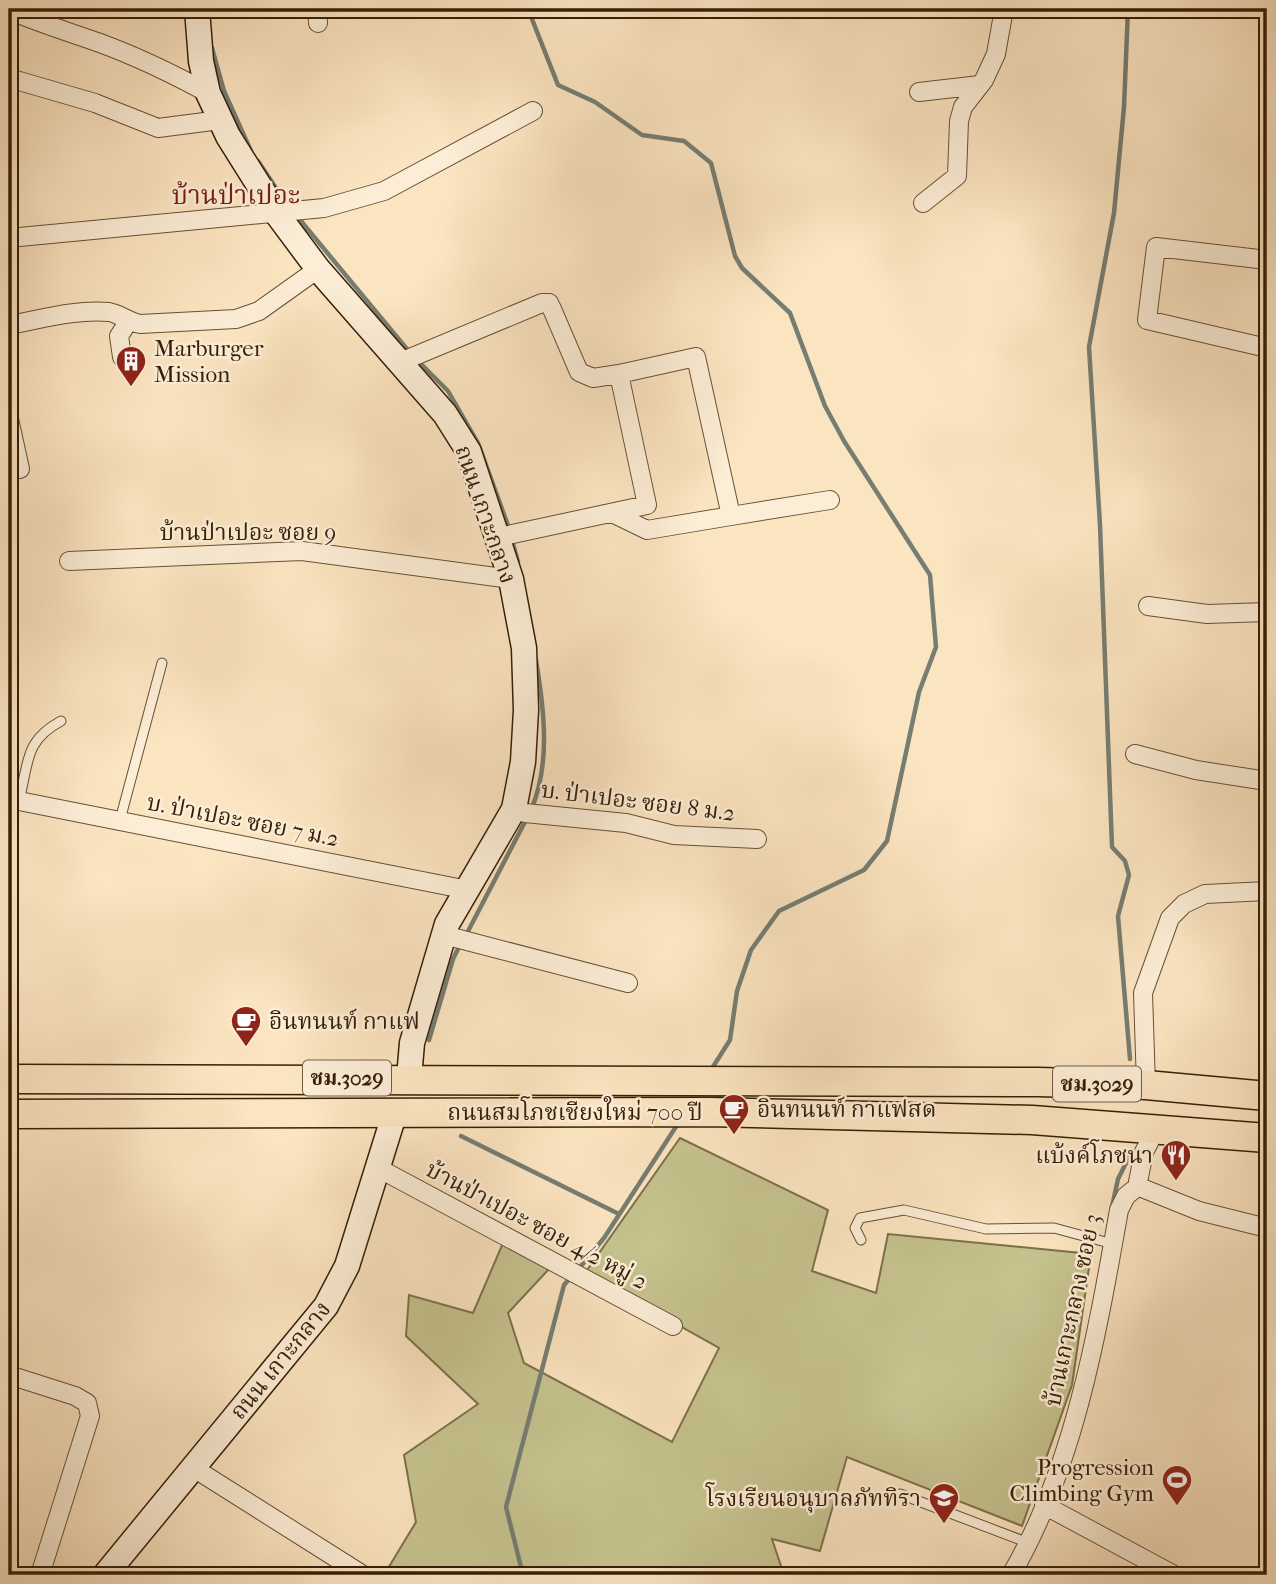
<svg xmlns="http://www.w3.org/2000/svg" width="1276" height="1584" font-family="'IM FELL French Canon','Noto Serif Thai',serif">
  <rect width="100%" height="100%" fill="#fbe4c0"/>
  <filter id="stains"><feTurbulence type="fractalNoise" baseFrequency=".00286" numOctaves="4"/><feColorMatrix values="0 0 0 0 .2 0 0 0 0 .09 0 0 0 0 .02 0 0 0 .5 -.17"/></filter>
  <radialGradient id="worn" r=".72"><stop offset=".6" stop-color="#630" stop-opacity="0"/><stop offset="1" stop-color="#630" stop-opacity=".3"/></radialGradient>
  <path fill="#c5c28e" stroke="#7e704a" stroke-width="2" d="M 680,1138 L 828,1210 L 812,1271 L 876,1293 L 888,1234 L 1091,1254 L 1072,1385 L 1022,1526 L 847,1457 L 820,1551 L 772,1539 L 784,1575 L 384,1575 L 416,1522 L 404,1455 L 478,1404 L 406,1336 L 409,1295 L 473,1313 L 503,1243 L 549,1269 L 508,1313 L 524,1363 L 672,1442 L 719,1348 L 585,1273 Z"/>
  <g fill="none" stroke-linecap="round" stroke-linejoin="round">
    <path stroke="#767d72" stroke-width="4.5" d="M 528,9 L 558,85 L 595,102 L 642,135 L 684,141 L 711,163 L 735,256 L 742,268 L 790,313 L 825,406 L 844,441 L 930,575 L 936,647 L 919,692 L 887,841 L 864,870 L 779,911 L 751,950 L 737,991 L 730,1040 L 711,1070
      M 1128,9 L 1124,107 L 1114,213 L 1089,347 L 1100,525 L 1112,847 L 1125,861 L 1129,875 L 1118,916 L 1130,1059
      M 212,48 L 224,91 L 251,151
      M 258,161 L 288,206
      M 296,215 L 411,354
      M 417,360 L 448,391 L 478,443 L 510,531
      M 512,540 L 518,562
      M 531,810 C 551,764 544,708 536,660
      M 465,937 L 527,818
      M 429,1040 L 453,959 L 460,945
      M 461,1136 L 619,1214
      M 1112,1207 L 1118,1179 L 1130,1155
      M 577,1271 L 604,1238 L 679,1122
      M 523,1575 L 506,1507 L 564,1285 L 571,1277"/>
    <g stroke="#675034" stroke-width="11">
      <path id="lane" d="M 19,801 C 29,762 24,741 61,721
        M 120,820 L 162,663
        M 861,1240 L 855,1228 L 860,1218 L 904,1210 L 986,1229 L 1054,1228 L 1113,1244
        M 900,1494 L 1026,1542"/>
    </g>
    <g stroke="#675034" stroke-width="20">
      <path id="street" d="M 317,9 L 318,23
        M 9,10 C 39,23 69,32 100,43 C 138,57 173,74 208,93
        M 9,78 L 95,103 L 158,128 L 220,120
        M 919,92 L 980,85
        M 923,203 L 957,176 L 959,121 L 963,107 L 984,80 L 996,54 L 1004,9
        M 9,238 L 324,208 L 384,191 L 533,111
        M 1267,260 L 1156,247 L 1147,320 L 1267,348
        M 9,325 C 42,319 76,309 109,312 C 120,314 129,322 140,324 L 236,319 L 259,311 L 318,269
        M 122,357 L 119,336 L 128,322
        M 398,363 L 542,303 L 549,303 L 552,309 L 579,372 L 593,378 L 619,374
        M 9,419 L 20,469
        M 612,513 L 647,530 L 731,516
        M 499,537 L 647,505 L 619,374 L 696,357 L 731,516 L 830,500
        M 69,561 L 302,551 L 511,579
        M 1148,606 L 1207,614 L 1267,612
        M 1135,754 L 1196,770 L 1267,781
        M 9,799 L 468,890
        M 514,809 L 525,813 L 626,823 L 674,835 L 757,839
        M 444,935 L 628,983
        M 1146,1085 L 1143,993 L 1170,918 L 1184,904 L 1205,894 L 1267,891
        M 378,1168 L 673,1326
        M 1137,1187 L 1144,1152 L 1156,1129
        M 9,1375 L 75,1396 L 87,1403 L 90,1416 L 40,1575
        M 192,1467 L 363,1575
        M 1044,1505 L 1174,1575
        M 1011,1575 C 1075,1465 1097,1334 1119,1210 L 1126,1196 L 1137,1187 L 1142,1188 L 1199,1211 L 1267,1228"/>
    </g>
    <g stroke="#361e06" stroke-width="27">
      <path id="secondary" d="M 197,9 L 201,61 L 208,93 L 228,136 L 277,214 L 318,269 L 445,414 L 469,452 L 511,579 L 524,648 L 526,710 L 523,762 L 514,809 L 447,924 L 412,1043 L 409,1078
        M 105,1575 L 326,1306 L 347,1266 L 395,1112"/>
    </g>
    <g stroke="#361e06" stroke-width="31">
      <path id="primary" d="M 9,1079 L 1038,1082 L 1146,1085 L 1267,1096
        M 9,1114 L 709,1112 L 1032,1120 L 1267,1138"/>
    </g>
    <use href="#lane" stroke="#fcedd6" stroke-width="9"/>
    <use href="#street" stroke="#fcedd6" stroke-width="18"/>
    <use href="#secondary" stroke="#fcedd6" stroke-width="24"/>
    <use href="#primary" stroke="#fbe4c0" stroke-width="28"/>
  </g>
  <defs>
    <g id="building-pin" transform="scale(1.575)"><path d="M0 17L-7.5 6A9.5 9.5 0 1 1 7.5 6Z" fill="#8f2418" stroke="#fcedd6"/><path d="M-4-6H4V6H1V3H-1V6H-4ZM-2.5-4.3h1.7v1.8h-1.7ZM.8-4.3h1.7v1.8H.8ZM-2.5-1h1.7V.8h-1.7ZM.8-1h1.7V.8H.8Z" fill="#fff"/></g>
    <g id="cafe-pin" transform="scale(1.575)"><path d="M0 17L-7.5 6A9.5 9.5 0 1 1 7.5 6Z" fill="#8f2418" stroke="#fcedd6"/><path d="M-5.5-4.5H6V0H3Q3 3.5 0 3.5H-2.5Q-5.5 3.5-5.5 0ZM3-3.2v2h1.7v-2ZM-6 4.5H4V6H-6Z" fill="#fff"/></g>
    <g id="restaurant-pin" transform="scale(1.575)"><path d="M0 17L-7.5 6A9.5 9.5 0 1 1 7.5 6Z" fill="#8f2418" stroke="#fcedd6"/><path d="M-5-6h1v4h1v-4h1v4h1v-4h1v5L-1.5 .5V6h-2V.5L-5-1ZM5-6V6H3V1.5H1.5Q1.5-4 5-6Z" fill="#fff"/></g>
    <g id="stadium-pin" transform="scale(1.575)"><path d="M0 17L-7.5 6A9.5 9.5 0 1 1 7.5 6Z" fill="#8f2418" stroke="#fcedd6"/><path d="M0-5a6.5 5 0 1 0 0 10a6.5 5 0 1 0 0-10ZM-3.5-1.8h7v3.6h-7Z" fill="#fff"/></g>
    <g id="school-pin" transform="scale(1.575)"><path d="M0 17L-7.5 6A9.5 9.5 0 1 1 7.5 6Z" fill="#8f2418" stroke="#fcedd6"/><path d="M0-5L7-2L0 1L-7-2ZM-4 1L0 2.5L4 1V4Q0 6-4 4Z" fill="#fff"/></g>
  </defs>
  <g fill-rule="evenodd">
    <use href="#building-pin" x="131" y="361"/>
    <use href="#cafe-pin" x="246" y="1021"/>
    <use href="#cafe-pin" x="734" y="1109"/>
    <use href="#restaurant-pin" x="1176" y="1155"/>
    <use href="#stadium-pin" x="1177" y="1480"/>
    <use href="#school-pin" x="944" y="1498"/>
  </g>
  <g text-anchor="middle" stroke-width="5" stroke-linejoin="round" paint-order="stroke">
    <g fill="#fcedd6" stroke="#715c44" stroke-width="2">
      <rect x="303" y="1060.5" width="88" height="35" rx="5"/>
      <rect x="1053" y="1066.5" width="88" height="35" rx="5"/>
    </g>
    <g font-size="21" font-weight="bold" fill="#361e06">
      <text x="347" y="1085">ชม.3029</text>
      <text x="1097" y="1091">ชม.3029</text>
    </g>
    <g font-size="23" fill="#361e06" stroke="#fcedd6" text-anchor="start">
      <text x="154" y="356">Marburger<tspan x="154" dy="26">Mission</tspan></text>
      <text x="269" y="1029">อินทนนท์ กาแฟ</text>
      <text x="757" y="1117">อินทนนท์ กาแฟสด</text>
      <text x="1153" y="1163" text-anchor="end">แบ้งค์โภชนา</text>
      <text x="1154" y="1475" text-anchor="end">Progression<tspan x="1154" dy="26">Climbing Gym</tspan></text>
      <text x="921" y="1506" text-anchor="end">โรงเรียนอนุบาลภัททิรา</text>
    </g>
    <g font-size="23" fill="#361e06" stroke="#fcedd6">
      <text transform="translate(486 514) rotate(71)" y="8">ถนน เกาะกลาง</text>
      <text x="248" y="540">บ้านป่าเปอะ ซอย 9</text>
      <text transform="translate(638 801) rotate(7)" y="8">บ. ป่าเปอะ ซอย 8 ม.2</text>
      <text transform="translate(243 820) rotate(11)" y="8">บ. ป่าเปอะ ซอย 7 ม.2</text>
      <text x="575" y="1120">ถนนสมโภชเชียงใหม่ 700 ปี</text>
      <text transform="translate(537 1225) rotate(28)" y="8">บ้านป่าเปอะ ซอย 4/2 หมู่ 2</text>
      <text transform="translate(1072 1310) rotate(-78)" y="8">บ้านเกาะกลาง ซอย 3</text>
      <text transform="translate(280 1360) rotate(-51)" y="8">ถนน เกาะกลาง</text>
    </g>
    <g font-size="26" fill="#7a1f14" stroke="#fcedd6">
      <text x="236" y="204">บ้านป่าเปอะ</text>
    </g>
  </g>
  <rect width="1276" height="1584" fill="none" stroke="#fbe4c0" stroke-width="35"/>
  <rect x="10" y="10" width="1255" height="1563" fill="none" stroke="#361e06" stroke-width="3.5"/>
  <rect x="18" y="18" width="1241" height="1549" fill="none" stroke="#361e06" stroke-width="2"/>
  <rect width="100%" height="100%" filter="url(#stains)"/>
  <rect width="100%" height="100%" fill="url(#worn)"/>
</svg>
